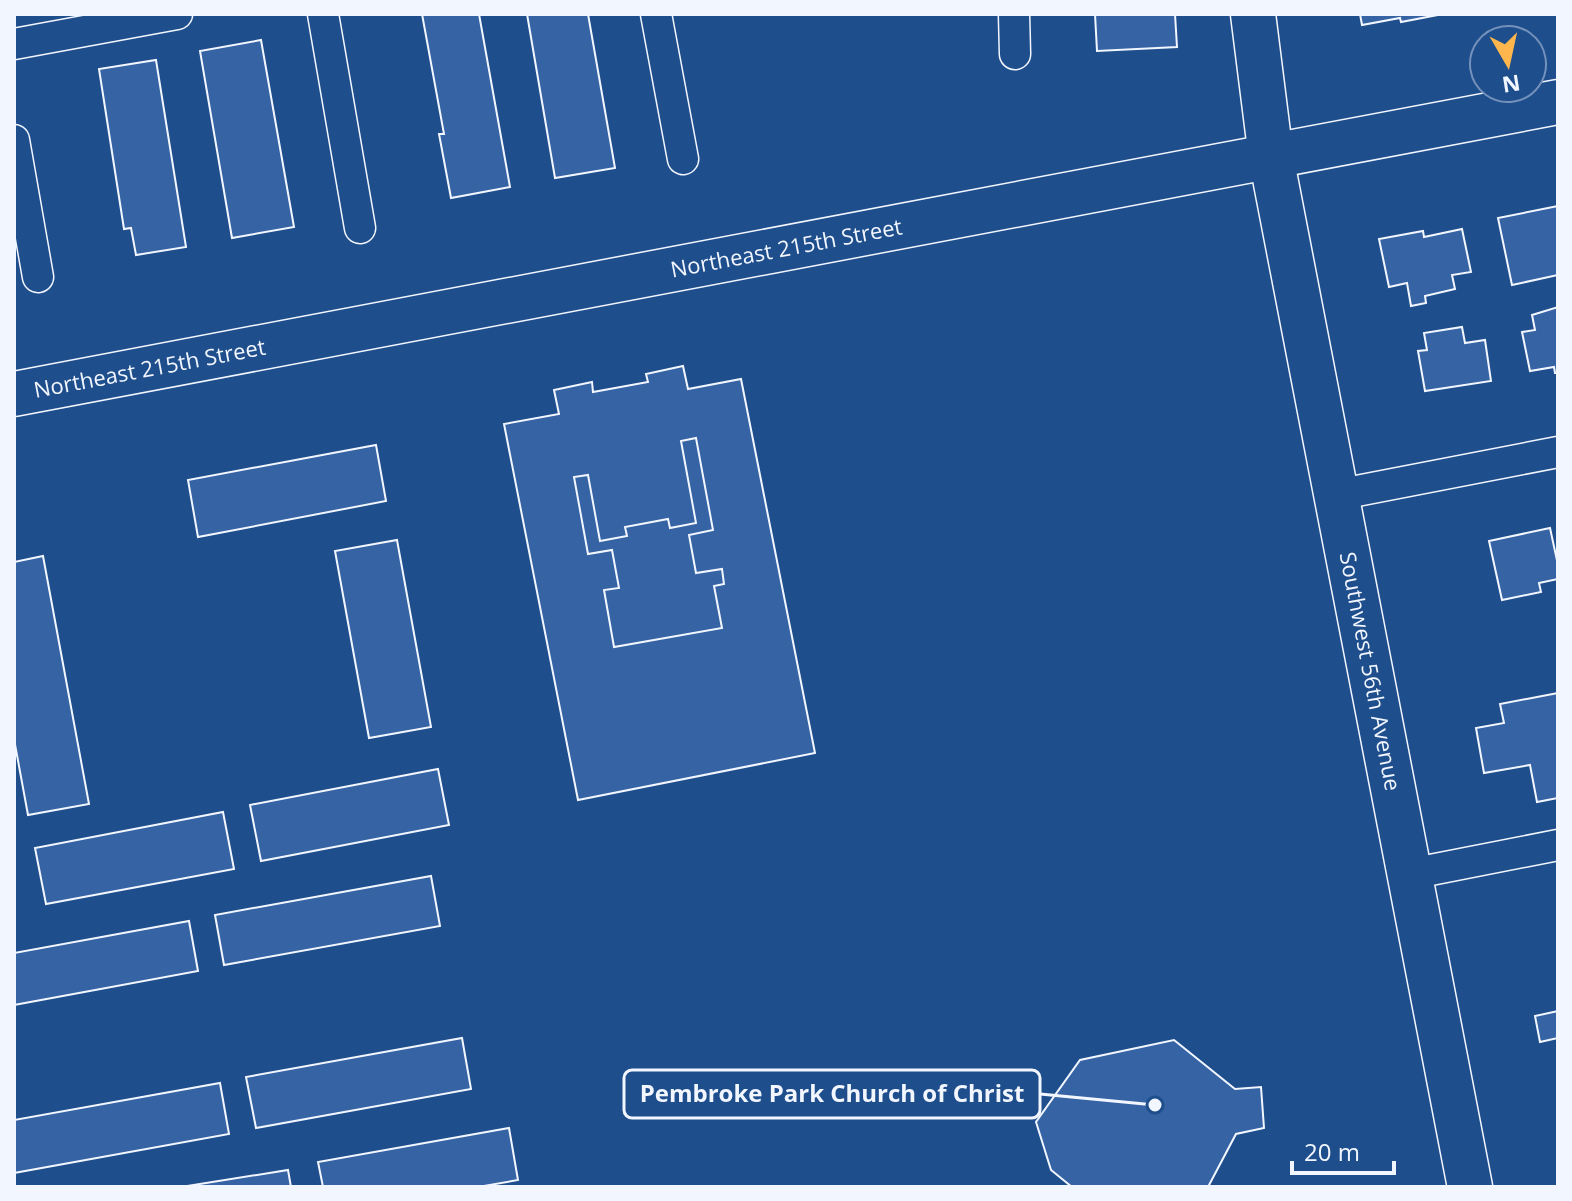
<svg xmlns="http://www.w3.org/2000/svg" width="1572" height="1201" font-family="'Open Sans',sans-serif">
  <rect width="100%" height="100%" fill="#1f4e8c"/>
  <path fill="#3563a3" stroke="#f2f6ff" stroke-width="2" fill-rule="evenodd" d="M 422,14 L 479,14 L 510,187 L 451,198 L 439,134 L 444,134 Z
    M 527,14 L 588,14 L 615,168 L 555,178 Z
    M 1095,14 L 1175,14 L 1177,47 L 1097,51 Z
    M 1360,14 L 1443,14 L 1401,22 L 1400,18 L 1362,25 Z
    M 261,40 L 294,227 L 232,238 L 200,51 Z
    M 156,60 L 186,247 L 136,255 L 131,228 L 124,229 L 99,69 Z
    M 1558,206 L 1558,275 L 1512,285 L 1498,218 Z
    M 1462,229 L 1471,272 L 1452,275 L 1455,289 L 1425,296 L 1426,303 L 1411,306 L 1407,283 L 1389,287 L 1379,239 L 1423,231 L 1424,237 Z
    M 1558,307 L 1558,373 L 1555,373 L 1554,367 L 1530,371 L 1522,332 L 1535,330 L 1532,315 Z
    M 1462,327 L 1465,343 L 1485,340 L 1491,381 L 1425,391 L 1418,351 L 1427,350 L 1424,333 Z
    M 683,366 L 688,389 L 741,379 L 815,753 L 578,800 L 504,424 L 559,414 L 554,390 L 592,382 L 593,392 L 648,382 L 646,374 ZM 696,438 L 713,530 L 689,535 L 696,573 L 722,569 L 724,584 L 714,586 L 722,628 L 614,647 L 604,590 L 619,588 L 612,550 L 588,554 L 574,477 L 588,475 L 600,541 L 627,536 L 625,527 L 668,519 L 670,528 L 696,523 L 681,441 Z
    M 696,438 L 713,530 L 689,535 L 696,573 L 722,569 L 724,584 L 714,586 L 722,628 L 614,647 L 604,590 L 619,588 L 612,550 L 588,554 L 574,477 L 588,475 L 600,541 L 627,536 L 625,527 L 668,519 L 670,528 L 696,523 L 681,441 Z
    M 376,445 L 386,501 L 198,537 L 188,480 Z
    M 1550,528 L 1558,565 L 1558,579 L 1539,583 L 1541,592 L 1502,600 L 1489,541 Z
    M 397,540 L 431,727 L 369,738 L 335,551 Z
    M 43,556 L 89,804 L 28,815 L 14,739 L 14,562 Z
    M 1558,693 L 1558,798 L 1537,802 L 1530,765 L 1484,773 L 1476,728 L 1504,723 L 1500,704 Z
    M 438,769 L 449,825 L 261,861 L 250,805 Z
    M 223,812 L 234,869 L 46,904 L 35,848 Z
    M 431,876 L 440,926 L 224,965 L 215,915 Z
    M 189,921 L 198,971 L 14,1005 L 14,953 Z
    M 1558,1011 L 1558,1038 L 1540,1042 L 1535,1016 Z
    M 462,1038 L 471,1089 L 256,1128 L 246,1077 Z
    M 1174,1040 L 1235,1089 L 1261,1087 L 1264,1128 L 1236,1134 L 1208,1187 L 1072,1187 L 1051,1170 L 1036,1122 L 1080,1060 Z
    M 220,1083 L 229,1134 L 14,1173 L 14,1120 Z
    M 509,1128 L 518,1180 L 478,1187 L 323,1187 L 318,1162 Z
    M 288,1170 L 291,1187 L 181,1187 Z"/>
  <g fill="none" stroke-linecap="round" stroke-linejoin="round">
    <g stroke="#f2f6ff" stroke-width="33">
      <path id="street" d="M 323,14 L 360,228
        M 656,14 L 683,159
        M 1014,14 L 1015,54
        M 14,44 L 177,14
        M 14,140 L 38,277
        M 1336,495 L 1558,452
        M 1410,874 L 1558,845"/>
    </g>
    <g stroke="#f2f6ff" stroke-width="47">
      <g id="secondary">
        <path id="s1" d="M 1253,14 L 1271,157 L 1470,1187"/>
        <path id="s2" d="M 14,394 L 1558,102"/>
      </g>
    </g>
    <use href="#street" stroke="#1f4e8c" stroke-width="30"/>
    <use href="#secondary" stroke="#1f4e8c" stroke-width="44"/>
  </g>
  <g text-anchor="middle" stroke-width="6" stroke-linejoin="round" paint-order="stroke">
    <g font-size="22" fill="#f2f6ff" stroke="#1f4e8c">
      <text dy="8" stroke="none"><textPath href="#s2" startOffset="786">Northeast 215th Street</textPath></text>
      <text dy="8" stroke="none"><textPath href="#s2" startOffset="138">Northeast 215th Street</textPath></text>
      <text dy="8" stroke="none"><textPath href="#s1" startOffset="668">Southwest 56th Avenue</textPath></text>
    </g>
  </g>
  <path fill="none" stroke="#f2f6ff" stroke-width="3" d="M1155 1105L1040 1094"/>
  <circle fill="#f2f6ff" stroke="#1f4e8c" stroke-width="3" cx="1155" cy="1105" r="8"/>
  <rect fill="#1f4e8c" stroke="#f2f6ff" stroke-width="3" x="624" y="1070" width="416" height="48" rx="8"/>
  <g font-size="24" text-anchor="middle" font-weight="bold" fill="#f2f6ff">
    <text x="832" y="1102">Pembroke Park Church of Christ</text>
  </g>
  <rect width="1572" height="1201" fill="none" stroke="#f2f6ff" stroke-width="32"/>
  <g transform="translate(1508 64) rotate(171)"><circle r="38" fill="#1f4e8c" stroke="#7391ba" stroke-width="2"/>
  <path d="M0-6L14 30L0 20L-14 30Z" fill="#ffb74d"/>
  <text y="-12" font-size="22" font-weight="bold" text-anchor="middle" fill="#f2f6ff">N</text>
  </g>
  <path d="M1292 1161v12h102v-12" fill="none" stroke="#f2f6ff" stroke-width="4"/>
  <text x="1304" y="1161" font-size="24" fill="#f2f6ff" stroke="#1f4e8c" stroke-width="6" paint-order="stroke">20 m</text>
</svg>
